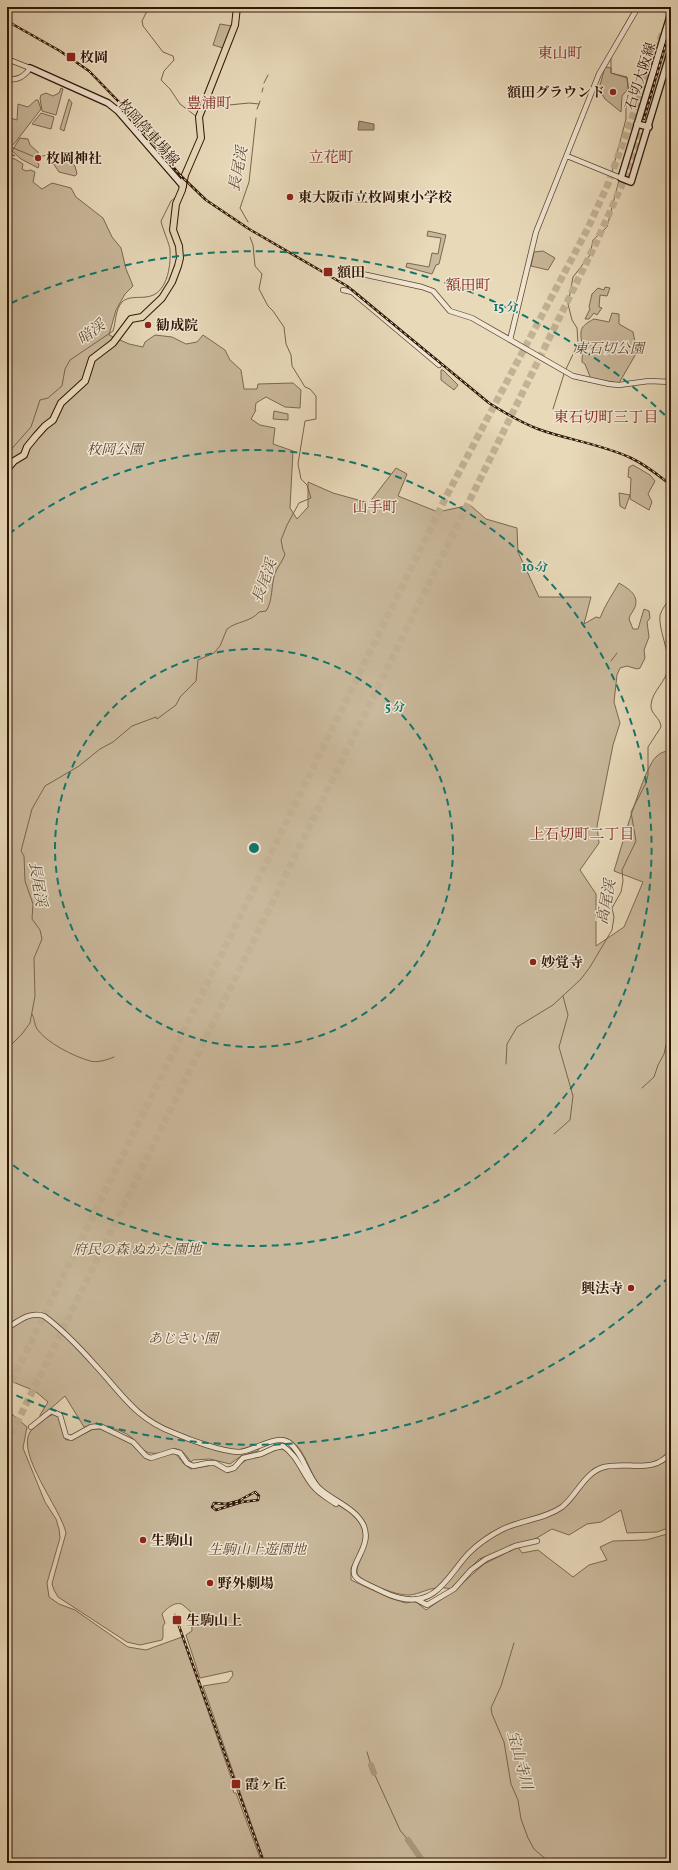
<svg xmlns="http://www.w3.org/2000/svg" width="678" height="1870" font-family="Vollkorn,'Noto Serif JP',serif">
  <rect width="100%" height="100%" fill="#e8d9b9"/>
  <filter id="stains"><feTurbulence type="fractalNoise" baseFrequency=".005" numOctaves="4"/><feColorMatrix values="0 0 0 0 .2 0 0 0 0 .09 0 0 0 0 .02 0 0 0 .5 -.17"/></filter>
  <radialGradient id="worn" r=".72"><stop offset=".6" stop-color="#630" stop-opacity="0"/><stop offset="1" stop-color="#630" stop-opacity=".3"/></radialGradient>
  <path fill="#c9b89b" stroke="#7c6750" d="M 220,24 L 232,26 L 223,48 L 213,45 Z
    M 605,67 L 611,68 L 611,73 L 627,78 L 628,89 L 622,96 L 621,112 L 605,99 L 599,89 Z
    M 61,88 L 63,89 L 56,115 L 42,111 L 40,98 L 41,95 L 46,93 L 53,96 L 59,93 Z
    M 69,99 L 72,103 L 64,131 L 60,129 Z
    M 36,100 L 38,100 L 41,109 L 14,144 L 7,148 L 7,117 L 17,120 L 18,104 L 28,107 Z
    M 41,113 L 54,117 L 51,129 L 32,124 Z
    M 20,138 L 28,139 L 30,145 L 38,152 L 37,161 L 39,165 L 38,168 L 21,159 L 12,151 Z
    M 10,153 L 15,156 L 11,155 L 10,158 L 15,159 L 23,164 L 22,169 L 26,171 L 31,170 L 35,172 L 33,182 L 42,189 L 52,183 L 71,188 L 76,197 L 103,218 L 112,237 L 121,248 L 126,269 L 133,286 L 125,294 L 116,310 L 109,335 L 129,344 L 143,347 L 145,342 L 155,335 L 172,337 L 186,344 L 197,342 L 203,335 L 225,350 L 230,360 L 241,370 L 244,389 L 257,389 L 258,384 L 293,383 L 301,390 L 300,408 L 285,407 L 266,397 L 256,403 L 255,410 L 256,410 L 251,419 L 260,425 L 275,428 L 273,444 L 293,451 L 290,508 L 297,519 L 308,507 L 308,482 L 333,493 L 369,503 L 396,468 L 407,474 L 398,496 L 438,512 L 470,505 L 486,519 L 517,528 L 518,552 L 539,597 L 591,597 L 584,624 L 596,617 L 600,618 C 605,605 612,595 619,583 C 629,589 639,595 635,607 C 633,612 630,614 629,619 L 633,629 L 638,629 L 644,609 L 649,611 L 650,618 L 647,622 L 649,637 L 644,650 L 645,658 L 640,668 L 637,669 L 627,666 L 620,668 L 617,675 L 614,702 L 620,723 L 613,745 L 597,826 L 599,843 L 580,870 L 596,894 L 596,946 L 624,927 L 643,882 L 614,871 C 620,852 644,765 657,756 C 661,752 666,751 671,751 L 671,1527 L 657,1532 L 627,1533 L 621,1510 L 601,1522 L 587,1524 L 569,1535 L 552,1529 L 535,1539 L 479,1559 L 451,1589 C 446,1588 441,1587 436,1588 C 427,1589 419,1594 410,1595 C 397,1596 368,1584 359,1576 C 351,1569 370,1547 367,1531 C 362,1506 333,1501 318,1483 C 308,1470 306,1450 290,1440 C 282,1435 270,1441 261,1443 L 258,1451 L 241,1456 L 230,1464 L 210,1459 L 193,1460 L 191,1462 C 174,1437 172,1456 150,1453 C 143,1452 137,1442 131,1437 C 120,1428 97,1424 84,1427 L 65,1396 L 40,1418 L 40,1415 L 48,1402 L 35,1391 L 8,1380 L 7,1382 L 7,154 Z
    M 55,155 L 64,155 L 75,166 L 77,174 L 75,176 L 59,172 L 53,163 Z
    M 428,231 L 446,235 L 439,264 L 436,265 L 432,274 L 406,267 L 407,263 L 429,267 L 432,253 L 438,254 L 441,238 L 427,236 Z
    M 543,251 L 555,258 L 548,270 L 531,266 L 534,252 Z
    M 605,287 L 610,288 L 607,296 L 600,295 L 599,307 L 602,308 L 597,315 L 594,313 L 589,319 L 585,319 L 590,309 L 589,307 L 592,294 L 598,288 L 604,290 Z
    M 612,313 L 619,314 L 619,324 L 633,332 L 637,352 L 619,383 L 591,379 L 585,364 L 582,362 C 582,356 583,350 582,345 C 580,330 579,327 594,319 L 609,322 Z
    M 441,370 L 443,370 L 458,385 L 454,390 L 441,380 Z
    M 274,411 L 288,414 L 288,420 L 273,419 Z
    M 633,465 L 650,475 L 655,481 L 648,494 L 652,502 L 649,510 L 630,499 L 631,478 L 628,477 L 629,467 Z
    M 619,493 L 630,495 L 625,509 L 620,506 Z
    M 7,1410 L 27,1427 L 23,1448 L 45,1502 L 56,1519 L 59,1529 L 60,1538 L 47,1583 L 49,1597 L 59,1604 L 75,1610 L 128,1647 L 146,1650 L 182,1637 L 232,1780 L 230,1781 L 234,1793 L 236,1793 L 262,1863 L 7,1863 Z
    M 54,1414 L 59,1417 L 66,1440 L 74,1439 L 93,1429 L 103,1429 L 128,1440 L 144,1457 L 150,1460 L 175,1453 L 184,1464 L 191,1469 L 213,1465 L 228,1473 L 249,1458 L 262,1456 L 277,1449 L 284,1449 L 291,1454 L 335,1503 L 353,1514 L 360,1522 L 364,1534 L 362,1548 L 351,1568 L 351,1580 L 390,1598 L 406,1603 L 415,1601 L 426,1610 L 455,1590 L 484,1564 L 518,1547 L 522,1553 L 538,1550 L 573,1577 L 589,1565 L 607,1560 L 600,1547 L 613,1541 L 646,1540 L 671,1533 L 671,1863 L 265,1863 L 203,1686 L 228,1682 L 233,1675 L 232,1671 L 200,1678 L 186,1635 L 192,1631 L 191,1612 C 188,1610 186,1607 183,1605 C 176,1600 166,1609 162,1614 L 165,1623 L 163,1626 L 163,1637 L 162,1640 L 140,1645 L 127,1642 L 58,1597 L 54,1590 L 52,1584 L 54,1576 L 66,1533 C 61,1509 16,1454 30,1432 C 32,1429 36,1426 39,1424 C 44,1420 48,1416 54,1414 Z"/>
  <path fill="#a9977c" stroke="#79634d" d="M 359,121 L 374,124 L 374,130 L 358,130 Z"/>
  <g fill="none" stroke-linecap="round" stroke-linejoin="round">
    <path stroke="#79634d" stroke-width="1" d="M 149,7 L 142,21 L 143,26 L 163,52 L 173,56 L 174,60 L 164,71 L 161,80 L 170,89 L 180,104 L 197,117
      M 615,42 L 635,7
      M 611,58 L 611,73 L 627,77 L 629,92 L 626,107 L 626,119 L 612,172
      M 264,83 L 268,75
      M 262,92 L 263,88
      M 207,105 L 226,108 L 229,105 L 249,103 L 259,104
      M 257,109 L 260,101
      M 7,148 L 11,147 L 37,158 L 49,154 L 64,154
      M 248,222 L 240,208 L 249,182 L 256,118
      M 566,369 L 578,344 L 577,328 L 572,320 L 568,304 L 573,277 L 590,255 L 593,240 L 607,227 L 619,180
      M 553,409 L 564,374
      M 7,454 L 31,427 L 40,400 L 48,398 L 62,386 L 65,369 L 70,360 L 113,331 C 116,322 115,310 122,302 C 128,296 138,298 146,297 C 167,295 171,267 170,250 C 170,245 162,228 161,221 L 171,201 L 176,197
      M 611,661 L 617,653
      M 32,1014 C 35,1019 34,1024 37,1029 C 47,1043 73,1056 90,1061 C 97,1063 107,1060 114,1057
      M 671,1014 L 668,1020 L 671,1028
      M 7,1049 L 22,1034 L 30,1023 L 35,996 L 34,958 L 42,939 L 40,930 L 32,919 L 33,904 L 25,881 L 24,856 L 21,851 L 32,809 L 45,786 L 79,766 L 100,749 L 113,742 L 132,726 L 156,717 L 157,719 L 176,705 L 180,697 L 196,681 L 198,660 L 214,653 L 220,646 L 227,629 C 237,621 251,622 259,612 L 266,611 C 273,601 271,585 275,573 C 278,566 283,561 285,554 L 283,550 L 281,540 L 287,525 L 299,503 L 311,498 L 307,485 L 301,479 L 298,464 L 305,421 L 316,419 L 316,396 L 310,389 L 305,387 L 292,366 L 291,355 L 286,344 L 284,327 L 273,311 L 268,306 L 259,289 L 262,274 L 255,266 L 253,245 L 250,237
      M 506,1064 L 507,1044 L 517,1027 L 553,1005 L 581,979 L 590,967 L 612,930 L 614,917 L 612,908 L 621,892 L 623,881 L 622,870 L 636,841 L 631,812 L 646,783 L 648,775 L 648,747 L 661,727 C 661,718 650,714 651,705 C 652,690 667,682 668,667 C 670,652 658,629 660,615 C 662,609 667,602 671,597
      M 642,1088 L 654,1077 L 658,1065 L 664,1054 L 670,1027
      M 554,1134 L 570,1120 L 573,1096 L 559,1047 L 568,1015 L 563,996
      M 514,1643 L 501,1686 L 491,1708 L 492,1714 L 504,1742 L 511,1784 L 518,1800 L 521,1819 L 528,1838 L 534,1849 L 548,1861 L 566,1863
      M 367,1752 L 371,1765
      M 374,1773 L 400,1830 L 408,1840"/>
    <path stroke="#a9977c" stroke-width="6" d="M 371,1765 L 374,1773
      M 408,1840 L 424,1863"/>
    <path stroke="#c3b295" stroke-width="7" stroke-dasharray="7 3.5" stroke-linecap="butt" d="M 7,1391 L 447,495 L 588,228 L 608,184 L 663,32
      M 7,1443 L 596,243 L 633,160 L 671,40"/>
    <g stroke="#5e4733" stroke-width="6">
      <path id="tertiary" d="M 7,59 L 30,68 C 25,76 16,82 7,78
        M 567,156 L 621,178
        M 353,272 L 422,287 L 433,291 L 450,311 L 472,318 L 573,376 L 609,384 L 619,385 L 649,381 L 671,382
        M 343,290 L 352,292 L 439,365
        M 510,340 L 536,232 L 599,74 L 638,7
        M 7,1328 C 19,1321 30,1311 44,1316 C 63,1330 80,1348 96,1366 C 122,1394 136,1419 174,1433 C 190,1440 223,1452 239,1452 C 255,1451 278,1432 291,1444 C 304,1456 307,1475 318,1487 C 331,1500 354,1507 363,1524 C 374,1545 348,1565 355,1576 C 358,1581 367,1584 373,1587 C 381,1591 390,1596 400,1598 C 437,1607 448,1575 469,1553 C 478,1544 491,1535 503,1529 C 522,1520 545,1519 562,1507 C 577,1495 585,1472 604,1467 C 628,1461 654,1475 671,1452
        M 31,1427 L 51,1411 L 60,1415 L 66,1436 L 71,1438 L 91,1427 L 100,1426 L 133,1442 L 146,1456 L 151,1458 L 173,1451 L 180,1453 L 187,1463 L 193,1466 L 208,1463 L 215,1463 L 227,1470 L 234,1468 L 243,1458 L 261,1454 L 274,1448 L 283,1446 C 298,1456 302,1473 313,1486 C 319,1494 329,1499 336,1504
        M 416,1599 L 427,1605 L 454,1589 L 471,1570 L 486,1559 L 515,1546 L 537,1541"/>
    </g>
    <g stroke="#301606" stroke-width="8">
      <path id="secondary" d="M 671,13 L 621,178 L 631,182 L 671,50
        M 30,68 L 108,103 L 118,111 L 183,186
        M 637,124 L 649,127"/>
    </g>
    <g stroke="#301606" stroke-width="8">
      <path id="trunk" d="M 7,469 L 14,461 L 24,455 L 27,447 L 36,436 L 45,426 L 53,420 L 61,403 L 85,381 L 92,359 L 113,343 L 131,319 L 142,317 L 162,298 L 172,282 L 178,266 L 180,258 L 179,246 L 173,230 L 176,204 L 182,190 L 185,175 L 201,138 L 199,117 L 235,25 L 237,7"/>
    </g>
    <use href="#tertiary" stroke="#f0e6d2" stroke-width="4.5"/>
    <use href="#secondary" stroke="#f0e6d2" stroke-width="5.5"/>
    <use href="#trunk" stroke="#e8d9b9" stroke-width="6"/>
    <g stroke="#301606" stroke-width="2.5">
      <path id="rail" d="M 7,21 L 60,51 L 89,71 L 121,104 L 180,175 L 206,200 L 249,229 L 347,286 L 489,403 C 505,413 520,422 538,429 C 568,440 601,444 631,458 C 646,465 658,475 671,485
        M 644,119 L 671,26
        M 255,1492 L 259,1496 L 258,1500 L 242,1502 L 216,1510 L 212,1507 L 214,1503 L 226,1504 L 238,1501 Z
        M 175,1615 L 264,1863"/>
    </g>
    <use href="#rail" stroke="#f0e6d2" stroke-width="1" stroke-dasharray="3" stroke-linecap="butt"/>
  </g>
  <g fill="none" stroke="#0f766e" stroke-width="2" stroke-dasharray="7 5">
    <circle cx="254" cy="848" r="199"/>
    <path d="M9 534A398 398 0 1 1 9 1162"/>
    <path d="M669 1277A597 597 0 0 1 11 1393M11 303A597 597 0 0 1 669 419"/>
  </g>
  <g fill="#8f2418" stroke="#f0e6d2" stroke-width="1.5">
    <rect x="66" y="52" width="10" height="10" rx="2"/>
    <circle cx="613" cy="92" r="4"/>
    <circle cx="38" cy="158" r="4"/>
    <circle cx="290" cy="197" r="4"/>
    <rect x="323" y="267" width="10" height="10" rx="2"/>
    <circle cx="148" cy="325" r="4"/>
    <circle cx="533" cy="962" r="4"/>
    <circle cx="631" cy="1288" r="4"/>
    <circle cx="143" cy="1540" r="4"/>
    <circle cx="210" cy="1583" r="4"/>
    <rect x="172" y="1615" width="10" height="10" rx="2"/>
    <rect x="231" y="1779" width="10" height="10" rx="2"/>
  </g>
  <g text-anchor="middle" stroke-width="3" stroke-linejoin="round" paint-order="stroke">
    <g font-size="14" font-weight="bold" fill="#301606" stroke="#f0e6d2" text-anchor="start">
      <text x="80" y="62">枚岡</text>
      <text x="605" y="97" text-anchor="end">額田グラウンド</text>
      <text x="46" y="163">枚岡神社</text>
      <text x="298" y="202">東大阪市立枚岡東小学校</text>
      <text x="337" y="277">額田</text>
      <text x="156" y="330">勧成院</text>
      <text x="541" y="967">妙覚寺</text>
      <text x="623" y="1293" text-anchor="end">興法寺</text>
      <text x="151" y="1545">生駒山</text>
      <text x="218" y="1588">野外劇場</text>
      <text x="186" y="1625">生駒山上</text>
      <text x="245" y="1789">霞ヶ丘</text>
    </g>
    <g font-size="14" fill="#301606" stroke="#f0e6d2">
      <text transform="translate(640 76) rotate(-72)" y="5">石切大阪線</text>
      <text transform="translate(149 132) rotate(48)" y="5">枚岡停車場線</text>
    </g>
    <g font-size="14" font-style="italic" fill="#5e4733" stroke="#f0e6d2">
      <text x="609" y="353">東石切公園</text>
      <text x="115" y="454">枚岡公園</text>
      <text x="137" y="1254">府民の森 ぬかた園地</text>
      <text x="183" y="1343">あじさい園</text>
      <text x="257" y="1554">生駒山上遊園地</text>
    </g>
    <g font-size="15" fill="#7a1f14" stroke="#f0e6d2">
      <text x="560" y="58">東山町</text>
      <text x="209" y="108">豊浦町</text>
      <text x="331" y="162">立花町</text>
      <text x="468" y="290">額田町</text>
      <text x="606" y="422">東石切町三丁目</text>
      <text x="375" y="512">山手町</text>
      <text x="582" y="839">上石切町二丁目</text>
    </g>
    <g font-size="15" font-style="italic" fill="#604a35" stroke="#f0e6d2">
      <text transform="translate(238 169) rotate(-79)" y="5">長尾渓</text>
      <text transform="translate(91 332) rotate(-37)" y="5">暗渓</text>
      <text transform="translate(264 581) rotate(-70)" y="5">長尾渓</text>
      <text transform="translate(38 884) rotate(81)" y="5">長尾渓</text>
      <text transform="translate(606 902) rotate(-79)" y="5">高尾渓</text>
      <text transform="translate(520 1760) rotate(75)" y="5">宝山寺川</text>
    </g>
  </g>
  <circle cx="254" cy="848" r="6" fill="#0f766e" stroke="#f0e6d2" stroke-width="2"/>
  <g font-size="12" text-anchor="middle" font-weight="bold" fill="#0f766e" stroke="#f0e6d2" stroke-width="3" stroke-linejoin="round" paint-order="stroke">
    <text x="506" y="311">15 分</text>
    <text x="535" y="571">10 分</text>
    <text x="395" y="711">5 分</text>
  </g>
  <rect width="678" height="1870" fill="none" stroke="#e8d9b9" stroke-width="24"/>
  <rect x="8" y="8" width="662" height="1854" fill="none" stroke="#301606" stroke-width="2"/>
  <rect x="12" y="12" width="654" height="1846" fill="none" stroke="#301606"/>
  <rect width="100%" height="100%" filter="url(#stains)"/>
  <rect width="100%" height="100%" fill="url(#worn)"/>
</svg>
